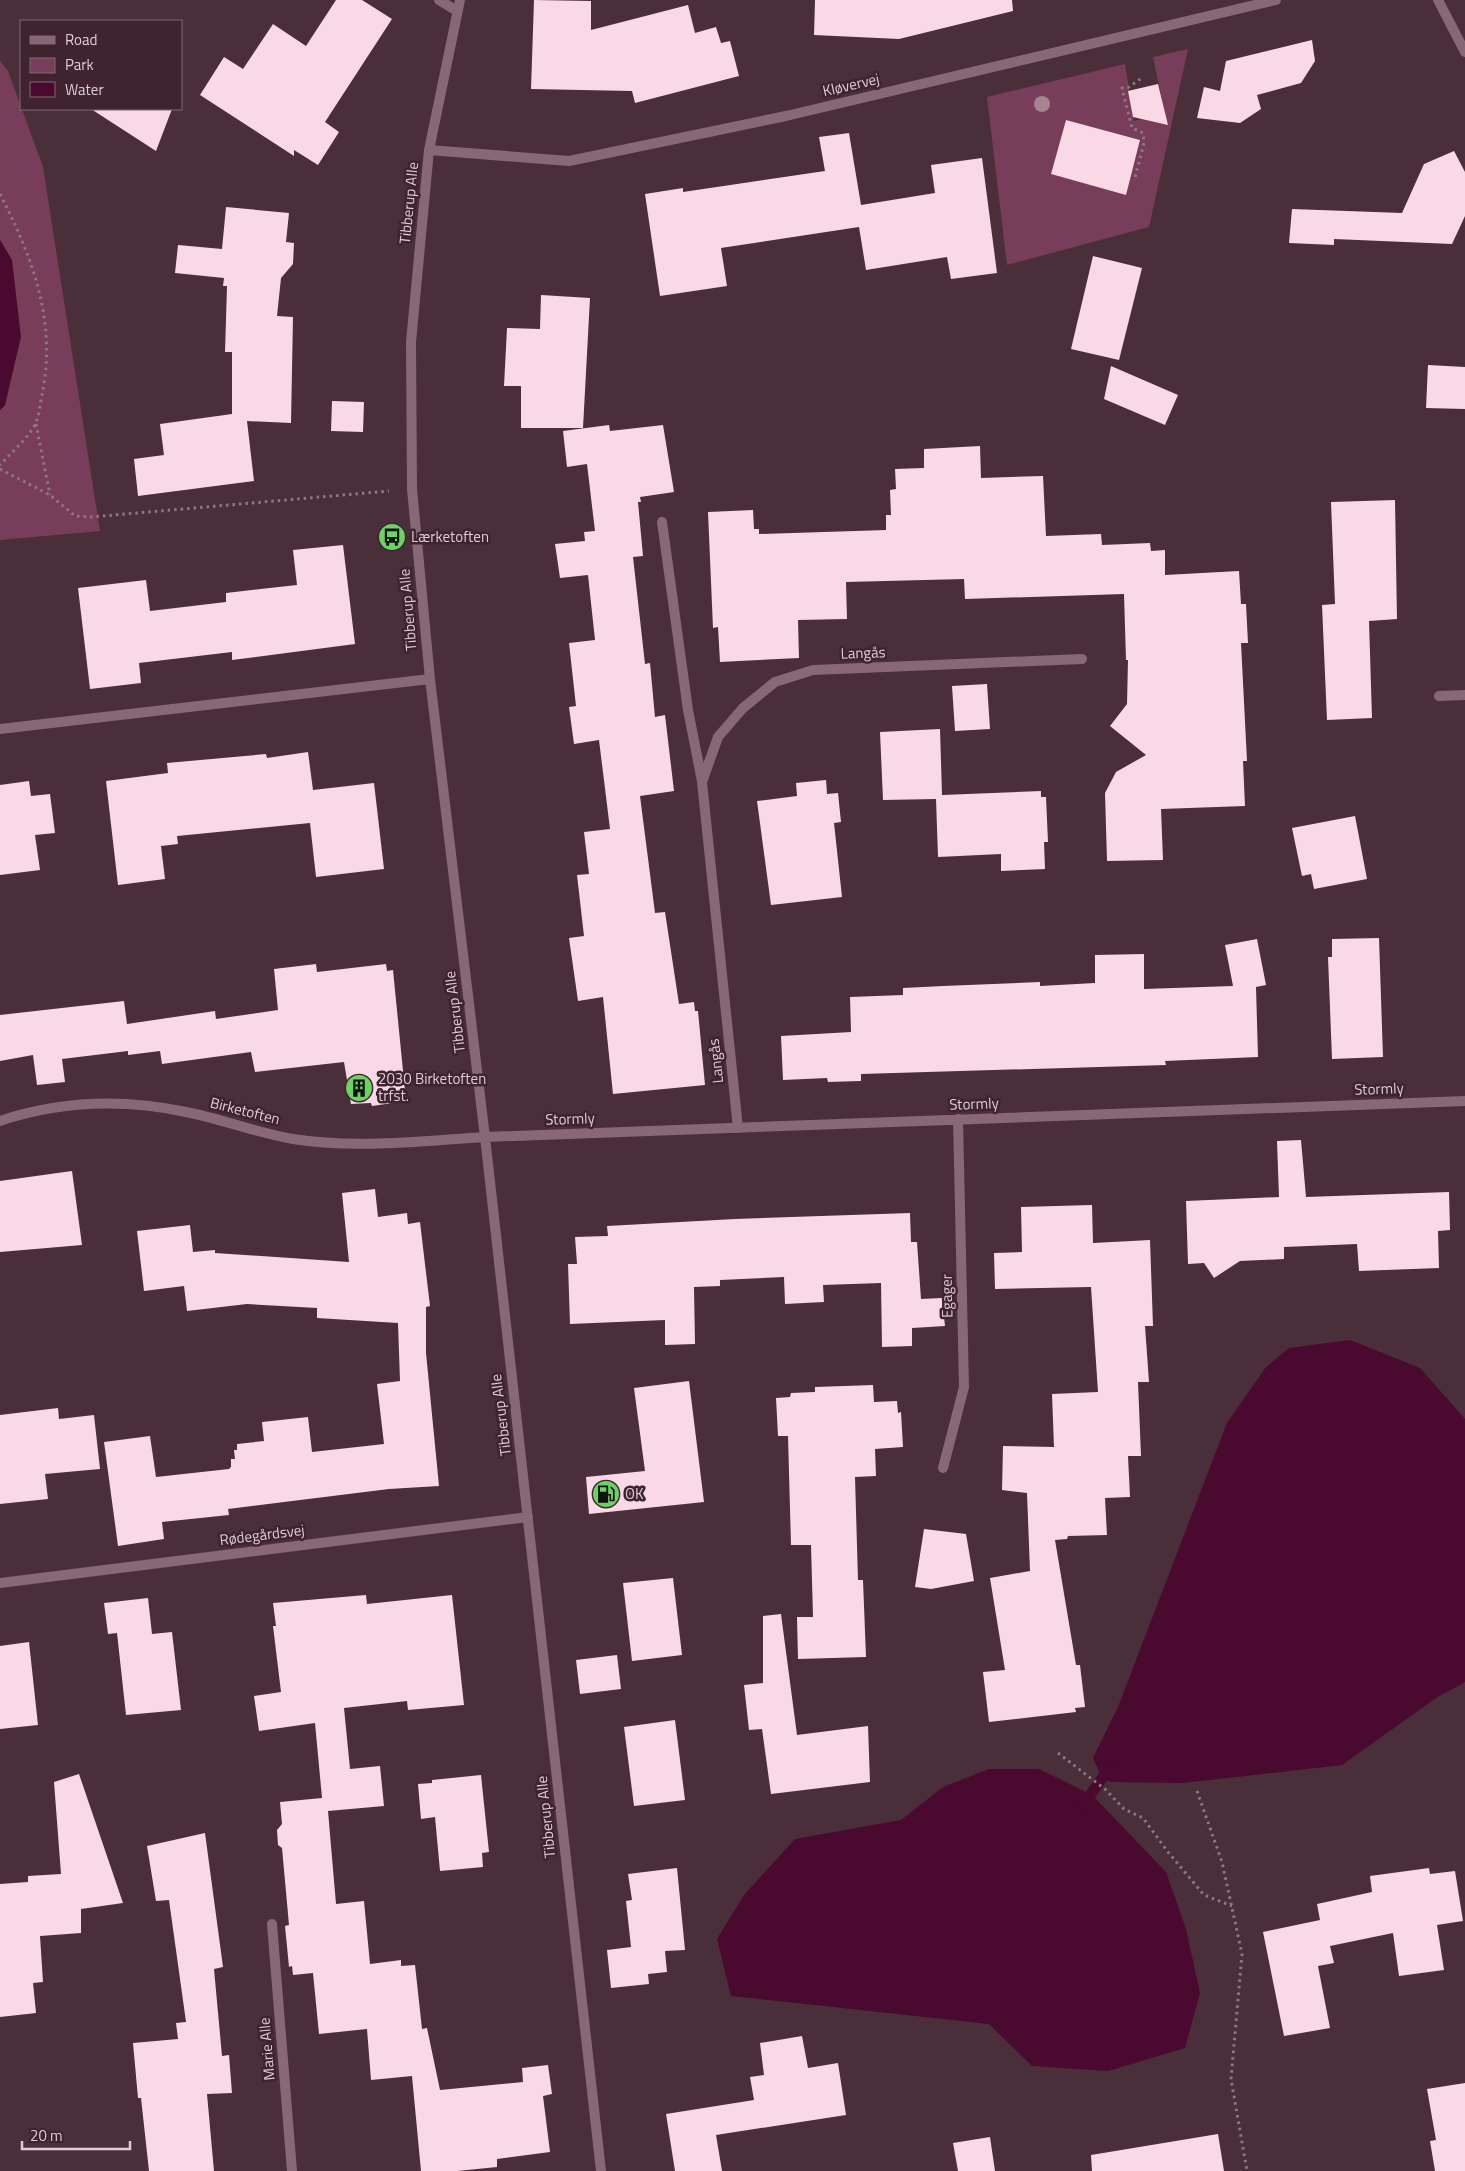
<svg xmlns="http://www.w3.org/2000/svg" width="1465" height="2171" font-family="'Titillium Web',sans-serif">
  <rect width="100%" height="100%" fill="#4a2e3a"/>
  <path fill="#783e59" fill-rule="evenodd" d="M 1188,49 L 1149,227 L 1007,265 L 987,97 L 1125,64 L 1134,121 L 1165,114 L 1153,57 ZM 1066,120 L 1140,140 L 1125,194 L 1051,174 Z
    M 0,61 L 8,71 L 43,167 L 100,531 L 0,540 L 0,410 L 5,405 L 12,260 L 0,240 Z"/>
  <path fill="#4a092e" d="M 0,240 L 12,260 L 21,337 L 5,405 L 0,410 Z
    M 1350,1340 L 1420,1368 L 1465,1419 L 1465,1682 L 1436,1698 L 1342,1765 L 1183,1783 L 1111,1782 L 1102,1778 L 1093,1758 L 1118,1707 L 1227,1423 L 1266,1367 L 1289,1348 Z
    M 989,1769 L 1039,1769 L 1092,1795 L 1166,1872 L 1186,1929 L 1200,1993 L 1185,2048 L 1108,2071 L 1032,2066 L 989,2024 L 731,1996 L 717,1939 L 744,1895 L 795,1839 L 901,1820 L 943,1787 Z"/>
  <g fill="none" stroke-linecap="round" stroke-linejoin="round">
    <path stroke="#4a092e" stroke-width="11" d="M 1083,1806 L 1102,1778 L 1113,1768"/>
  </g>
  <path fill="#fad9e6" d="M 336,0 L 362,0 L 392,19 L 325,122 L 339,132 L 318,165 L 294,150 L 294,156 L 200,95 L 224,57 L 243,69 L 273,24 L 306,46 Z
    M 534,0 L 591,1 L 591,30 L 688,5 L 695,33 L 716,27 L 721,43 L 730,41 L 739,76 L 635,103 L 632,91 L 531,89 Z
    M 815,0 L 1012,0 L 1013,11 L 899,39 L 814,35 Z
    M 1312,40 L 1315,61 L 1301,83 L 1257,95 L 1261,109 L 1240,123 L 1197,118 L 1204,87 L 1220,91 L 1226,61 Z
    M 1158,84 L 1168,125 L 1133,117 L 1128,91 Z
    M 91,109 L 172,109 L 156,151 Z
    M 1066,120 L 1140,140 L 1126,195 L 1051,174 Z
    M 849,133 L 861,205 L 935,193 L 931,165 L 982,158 L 997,273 L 951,279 L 947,257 L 866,270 L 859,227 L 721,248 L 727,286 L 660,296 L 645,194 L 683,188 L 683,192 L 825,171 L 819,137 Z
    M 1454,151 L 1465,172 L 1465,216 L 1452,244 L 1334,239 L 1334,245 L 1289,243 L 1292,209 L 1402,213 L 1424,164 Z
    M 226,207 L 289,213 L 286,242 L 294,243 L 293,264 L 281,278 L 277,316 L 293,317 L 291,423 L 247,421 L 254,481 L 138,496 L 134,459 L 164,455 L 160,424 L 232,414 L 232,352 L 225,352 L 227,286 L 223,286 L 224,278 L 175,273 L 178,245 L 222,249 Z
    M 1093,256 L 1142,268 L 1119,360 L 1071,349 Z
    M 541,295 L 590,298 L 583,428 L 521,428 L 521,386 L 504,386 L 507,328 L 540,329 Z
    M 1428,365 L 1465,367 L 1465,409 L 1426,408 Z
    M 1111,366 L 1178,395 L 1165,425 L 1104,399 Z
    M 332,401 L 364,402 L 363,432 L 331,431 Z
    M 609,425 L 610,431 L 663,425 L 674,492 L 640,497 L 641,502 L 638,502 L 643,556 L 633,557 L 645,664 L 650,663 L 655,717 L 665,715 L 674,791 L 640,796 L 655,913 L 665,912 L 679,1004 L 694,1002 L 695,1011 L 698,1011 L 705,1085 L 613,1094 L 603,997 L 578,1001 L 569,938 L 584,936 L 577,875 L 589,874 L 584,832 L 610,829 L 599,740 L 574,744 L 569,707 L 576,706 L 569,643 L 595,640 L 588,575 L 560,578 L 555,544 L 585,541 L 584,532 L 595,531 L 587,464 L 567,467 L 563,431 Z
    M 980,446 L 981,478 L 1043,476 L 1046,536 L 1101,534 L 1102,545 L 1150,543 L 1151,551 L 1165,550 L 1165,575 L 1239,571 L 1241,604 L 1246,604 L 1248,643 L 1241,643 L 1247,761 L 1243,761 L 1245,806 L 1161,809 L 1163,860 L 1107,861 L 1105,793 L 1116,772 L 1146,755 L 1110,726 L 1127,704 L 1128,660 L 1126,660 L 1124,594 L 965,599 L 964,579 L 846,582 L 847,619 L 798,620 L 799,658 L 720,662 L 718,627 L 713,628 L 708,512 L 753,510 L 754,529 L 759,529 L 759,534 L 886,530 L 886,515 L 891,515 L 890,490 L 896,489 L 895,469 L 924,468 L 924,449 Z
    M 1395,500 L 1397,619 L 1369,621 L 1372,718 L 1327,720 L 1322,605 L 1335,604 L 1331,502 Z
    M 343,545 L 355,644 L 232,660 L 232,652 L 139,663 L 141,683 L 90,689 L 78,588 L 146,580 L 150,611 L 226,602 L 226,593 L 297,585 L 293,550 Z
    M 987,684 L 990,729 L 955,731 L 952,686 Z
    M 940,729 L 942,795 L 1041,791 L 1041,797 L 1046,797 L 1048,842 L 1044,842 L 1045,869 L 1001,871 L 1001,854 L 938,857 L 936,799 L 883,800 L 880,732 Z
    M 308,752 L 313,790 L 374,783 L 384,869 L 316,877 L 310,823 L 177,836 L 178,844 L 161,846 L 165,879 L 118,885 L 106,781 L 168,773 L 167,763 L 266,754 L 267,758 Z
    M 826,780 L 827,794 L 838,793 L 841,822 L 834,823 L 842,897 L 771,905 L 757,801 L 797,796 L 796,783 Z
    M 29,781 L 31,796 L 50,794 L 55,833 L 35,835 L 40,870 L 0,875 L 0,785 Z
    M 1355,816 L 1367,879 L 1314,889 L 1311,874 L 1302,876 L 1292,828 Z
    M 1379,938 L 1383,1057 L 1332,1059 L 1328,957 L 1332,957 L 1332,939 Z
    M 1257,939 L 1266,985 L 1256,987 L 1258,1057 L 1165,1061 L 1166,1065 L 861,1074 L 861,1081 L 828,1082 L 827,1078 L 783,1080 L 781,1036 L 851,1032 L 850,997 L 903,995 L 903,988 L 943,986 L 1040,982 L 1040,986 L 1095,983 L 1095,955 L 1144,954 L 1144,989 L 1233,986 L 1225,945 Z
    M 316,964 L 317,972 L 386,964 L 387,971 L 393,970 L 406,1101 L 372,1106 L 371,1103 L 351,1104 L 344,1062 L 255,1072 L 251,1052 L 162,1064 L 160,1051 L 128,1055 L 128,1051 L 62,1059 L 65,1082 L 37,1085 L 33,1055 L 0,1061 L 0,1015 L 124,1001 L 127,1024 L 215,1011 L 216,1019 L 278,1010 L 274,969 Z
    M 1301,1140 L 1306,1197 L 1449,1192 L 1450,1230 L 1438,1231 L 1439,1268 L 1359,1271 L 1357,1244 L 1284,1247 L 1284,1259 L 1240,1261 L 1214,1278 L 1204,1263 L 1188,1264 L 1186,1201 L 1279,1197 L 1277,1141 Z
    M 72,1171 L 82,1245 L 0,1252 L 0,1181 Z
    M 375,1189 L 378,1217 L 407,1213 L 408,1224 L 420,1222 L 430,1306 L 426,1307 L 426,1353 L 439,1486 L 389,1489 L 228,1509 L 229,1515 L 162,1522 L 164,1539 L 118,1546 L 104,1442 L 150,1436 L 156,1477 L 229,1469 L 231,1467 L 231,1459 L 235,1459 L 234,1450 L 237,1450 L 237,1444 L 264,1441 L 262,1422 L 308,1417 L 312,1452 L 384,1444 L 377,1384 L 400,1381 L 398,1323 L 317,1318 L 317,1308 L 247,1304 L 187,1311 L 184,1286 L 144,1291 L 137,1231 L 190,1225 L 193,1252 L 215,1250 L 215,1253 L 349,1262 L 342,1193 Z
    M 1092,1205 L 1093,1243 L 1150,1240 L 1153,1326 L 1145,1326 L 1149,1382 L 1138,1382 L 1141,1456 L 1128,1456 L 1130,1497 L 1105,1498 L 1107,1535 L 1068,1536 L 1067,1539 L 1055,1540 L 1076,1665 L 1080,1665 L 1085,1707 L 1075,1708 L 1076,1712 L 989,1722 L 983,1672 L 1005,1670 L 990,1578 L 1030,1571 L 1027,1493 L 1002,1490 L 1003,1446 L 1054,1447 L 1052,1394 L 1098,1392 L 1091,1287 L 995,1289 L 994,1253 L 1022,1252 L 1021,1207 Z
    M 910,1213 L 911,1242 L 917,1242 L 921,1299 L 942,1298 L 945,1326 L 912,1328 L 912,1346 L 882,1347 L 881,1283 L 823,1285 L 824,1302 L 785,1304 L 784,1277 L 720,1280 L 720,1286 L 694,1287 L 695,1344 L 665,1345 L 665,1320 L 570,1324 L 568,1264 L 577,1264 L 575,1237 L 608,1236 L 607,1226 L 735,1219 Z
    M 689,1381 L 704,1502 L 589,1514 L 586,1477 L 645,1471 L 634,1388 Z
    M 873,1385 L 874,1402 L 897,1401 L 898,1413 L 901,1412 L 903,1447 L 875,1449 L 876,1476 L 855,1477 L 858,1580 L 863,1580 L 866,1657 L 798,1659 L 797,1617 L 813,1617 L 811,1545 L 791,1545 L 788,1436 L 778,1436 L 776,1398 L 790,1397 L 791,1393 L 815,1392 L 815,1387 Z
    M 58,1408 L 59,1419 L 94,1415 L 100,1469 L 45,1474 L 48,1499 L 0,1504 L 0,1415 Z
    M 924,1529 L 966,1534 L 974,1581 L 931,1589 L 915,1587 Z
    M 673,1578 L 682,1655 L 632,1661 L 623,1583 Z
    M 366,1595 L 367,1604 L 452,1595 L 464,1705 L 408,1710 L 407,1701 L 344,1708 L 350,1769 L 380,1766 L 384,1806 L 328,1811 L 336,1904 L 364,1901 L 370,1964 L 401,1960 L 401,1966 L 415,1965 L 422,2029 L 427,2028 L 440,2090 L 523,2082 L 522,2068 L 548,2065 L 552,2094 L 543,2096 L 550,2152 L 497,2159 L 497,2167 L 457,2171 L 421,2171 L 412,2076 L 371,2080 L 367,2029 L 319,2034 L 313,1973 L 293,1975 L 292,1966 L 289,1967 L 285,1926 L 289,1925 L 282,1848 L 278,1845 L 277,1830 L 282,1824 L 280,1802 L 322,1798 L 315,1723 L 259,1731 L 254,1696 L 281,1692 L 273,1626 L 276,1626 L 273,1603 Z
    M 148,1598 L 152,1634 L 172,1632 L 181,1710 L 126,1715 L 117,1633 L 108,1634 L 104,1603 Z
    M 781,1614 L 797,1735 L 868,1726 L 870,1782 L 771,1794 L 762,1729 L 749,1730 L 744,1685 L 763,1683 L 763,1616 Z
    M 29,1642 L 38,1725 L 0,1729 L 0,1646 Z
    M 617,1655 L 621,1689 L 580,1694 L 576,1660 Z
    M 675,1720 L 685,1800 L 634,1806 L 624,1727 Z
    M 79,1774 L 123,1903 L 81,1909 L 81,1933 L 40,1936 L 43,1982 L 33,1983 L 36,2013 L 0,2017 L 0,1884 L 28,1882 L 28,1876 L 61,1874 L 54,1782 Z
    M 481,1775 L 489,1852 L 482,1853 L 483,1867 L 440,1871 L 435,1817 L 421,1819 L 418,1784 L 432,1783 L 432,1780 Z
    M 205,1833 L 223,1967 L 214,1969 L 222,2056 L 229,2055 L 232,2093 L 207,2094 L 214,2171 L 149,2171 L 141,2098 L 138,2098 L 133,2043 L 178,2039 L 176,2023 L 186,2022 L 169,1900 L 156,1901 L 147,1846 Z
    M 677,1868 L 685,1950 L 665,1951 L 667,1972 L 648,1974 L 649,1984 L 611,1988 L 607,1950 L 631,1947 L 626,1901 L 632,1900 L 628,1874 Z
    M 1429,1868 L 1430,1874 L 1455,1871 L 1463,1921 L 1437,1925 L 1444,1970 L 1399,1976 L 1393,1933 L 1330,1946 L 1334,1963 L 1318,1966 L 1330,2028 L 1284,2036 L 1263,1932 L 1320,1920 L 1317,1904 L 1372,1892 L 1370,1876 Z
    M 802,2036 L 808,2068 L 838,2063 L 846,2115 L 716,2135 L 722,2171 L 675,2171 L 666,2114 L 754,2100 L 750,2077 L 764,2075 L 760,2043 Z
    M 1465,2083 L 1465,2171 L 1435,2171 L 1430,2141 L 1436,2140 L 1427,2089 Z
    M 1218,2134 L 1224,2171 L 1092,2171 L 1091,2155 Z
    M 990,2137 L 995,2171 L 958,2171 L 953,2143 Z"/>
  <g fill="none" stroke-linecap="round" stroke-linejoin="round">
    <path stroke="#8e7780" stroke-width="3" stroke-dasharray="2.5 4" stroke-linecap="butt" d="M 1135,177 L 1144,143 L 1143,133 L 1132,128 L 1122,88 L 1129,87 L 1143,77
      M 0,194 C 33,258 57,322 42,395 C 40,404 39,417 35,425 C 26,440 12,452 0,465
      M 36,424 L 50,495
      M 0,469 L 50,495 L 75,516 L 91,517 L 389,491
      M 1058,1753 L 1106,1790 L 1124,1809 L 1143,1818 L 1168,1852 L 1204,1895 L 1232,1906
      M 1197,1791 L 1222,1862 L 1242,1954 L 1231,2079 L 1247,2171"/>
    <path stroke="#886875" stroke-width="10" d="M 439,0 L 457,11
      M 460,0 L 429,150 L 411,342 L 412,489 L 430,679 L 485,1137 L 601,2171
      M 1438,0 L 1465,52
      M 429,150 L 569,161 L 786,116 L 1276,0
      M 662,522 L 688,710 L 702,781
      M 1439,696 L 1465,695
      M 0,729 L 430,679
      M 0,1121 C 60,1101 124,1099 186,1112 C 222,1119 257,1133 293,1139 C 357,1149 420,1141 485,1137 L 1465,1101
      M 738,1128 L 702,782 L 718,737 L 743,708 L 775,682 L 813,670 L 1082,659
      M 943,1468 L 964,1387 L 958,1119
      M 0,1583 L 528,1517
      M 272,1924 L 292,2171"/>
  </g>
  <circle fill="#a68391" cx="1042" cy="104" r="8"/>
  <defs>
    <g id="bus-disc" transform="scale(1.4375)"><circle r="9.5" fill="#6bd362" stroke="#3f2430"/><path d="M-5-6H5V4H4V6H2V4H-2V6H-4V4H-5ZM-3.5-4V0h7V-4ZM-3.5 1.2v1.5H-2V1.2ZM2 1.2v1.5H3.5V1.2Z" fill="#111"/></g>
    <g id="building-disc" transform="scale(1.4375)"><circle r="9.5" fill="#6bd362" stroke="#3f2430"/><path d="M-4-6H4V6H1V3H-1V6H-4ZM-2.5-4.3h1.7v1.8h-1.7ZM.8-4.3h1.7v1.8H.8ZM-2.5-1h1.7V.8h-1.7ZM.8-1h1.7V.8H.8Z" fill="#111"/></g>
    <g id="fuel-disc" transform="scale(1.4375)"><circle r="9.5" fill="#6bd362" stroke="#3f2430"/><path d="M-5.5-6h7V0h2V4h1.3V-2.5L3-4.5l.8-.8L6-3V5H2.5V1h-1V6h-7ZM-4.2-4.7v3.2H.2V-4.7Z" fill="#111"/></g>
  </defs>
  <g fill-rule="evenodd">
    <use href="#bus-disc" x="392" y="537"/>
    <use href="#building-disc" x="359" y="1088"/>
    <use href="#fuel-disc" x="606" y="1494"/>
  </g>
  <g text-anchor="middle" stroke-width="5" stroke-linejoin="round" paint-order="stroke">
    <g font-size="15" fill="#dfcdd4" stroke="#3f2430">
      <text transform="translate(851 85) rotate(-13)" y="5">Kløvervej</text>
      <text transform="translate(409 203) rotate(-84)" y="5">Tibberup Alle</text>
      <text transform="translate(408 610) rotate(-95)" y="5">Tibberup Alle</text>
      <text transform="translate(863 653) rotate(-2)" y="5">Langås</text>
      <text transform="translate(455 1012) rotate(-97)" y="5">Tibberup Alle</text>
      <text transform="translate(716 1061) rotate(-96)" y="5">Langås</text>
      <text transform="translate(1379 1089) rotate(-2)" y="5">Stormly</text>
      <text transform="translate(974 1104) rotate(-2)" y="5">Stormly</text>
      <text transform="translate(245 1111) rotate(14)" y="5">Birketoften</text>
      <text transform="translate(570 1119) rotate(-2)" y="5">Stormly</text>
      <text transform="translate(947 1296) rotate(-91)" y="5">Egager</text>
      <text transform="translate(501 1415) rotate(-97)" y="5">Tibberup Alle</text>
      <text transform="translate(262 1535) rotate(-7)" y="5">Rødegårdsvej</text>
      <text transform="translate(546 1817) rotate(-96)" y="5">Tibberup Alle</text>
      <text transform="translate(267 2049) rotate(-95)" y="5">Marie Alle</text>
    </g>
    <g font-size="15" fill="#dfcdd4" stroke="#3f2430" text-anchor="start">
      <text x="411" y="542">Lærketoften</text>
      <text x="378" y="1084">2030 Birketoften<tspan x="378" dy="17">trfst.</tspan></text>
      <text x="625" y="1499">OK</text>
    </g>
  </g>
  <rect x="20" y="20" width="162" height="90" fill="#3f2430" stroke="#7f6872"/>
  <rect x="30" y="36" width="25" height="8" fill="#886875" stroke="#7f6872"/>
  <text x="65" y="45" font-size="15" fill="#dfcdd4">Road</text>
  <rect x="30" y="58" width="25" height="15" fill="#783e59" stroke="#7f6872"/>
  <text x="65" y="70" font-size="15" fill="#dfcdd4">Park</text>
  <rect x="30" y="82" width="25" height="15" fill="#4a092e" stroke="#7f6872"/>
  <text x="65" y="95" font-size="15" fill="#dfcdd4">Water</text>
  <path d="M22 2141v8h108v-8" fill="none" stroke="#dfcdd4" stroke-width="2.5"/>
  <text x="30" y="2141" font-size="15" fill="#dfcdd4" stroke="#3f2430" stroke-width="4" paint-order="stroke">20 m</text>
</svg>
